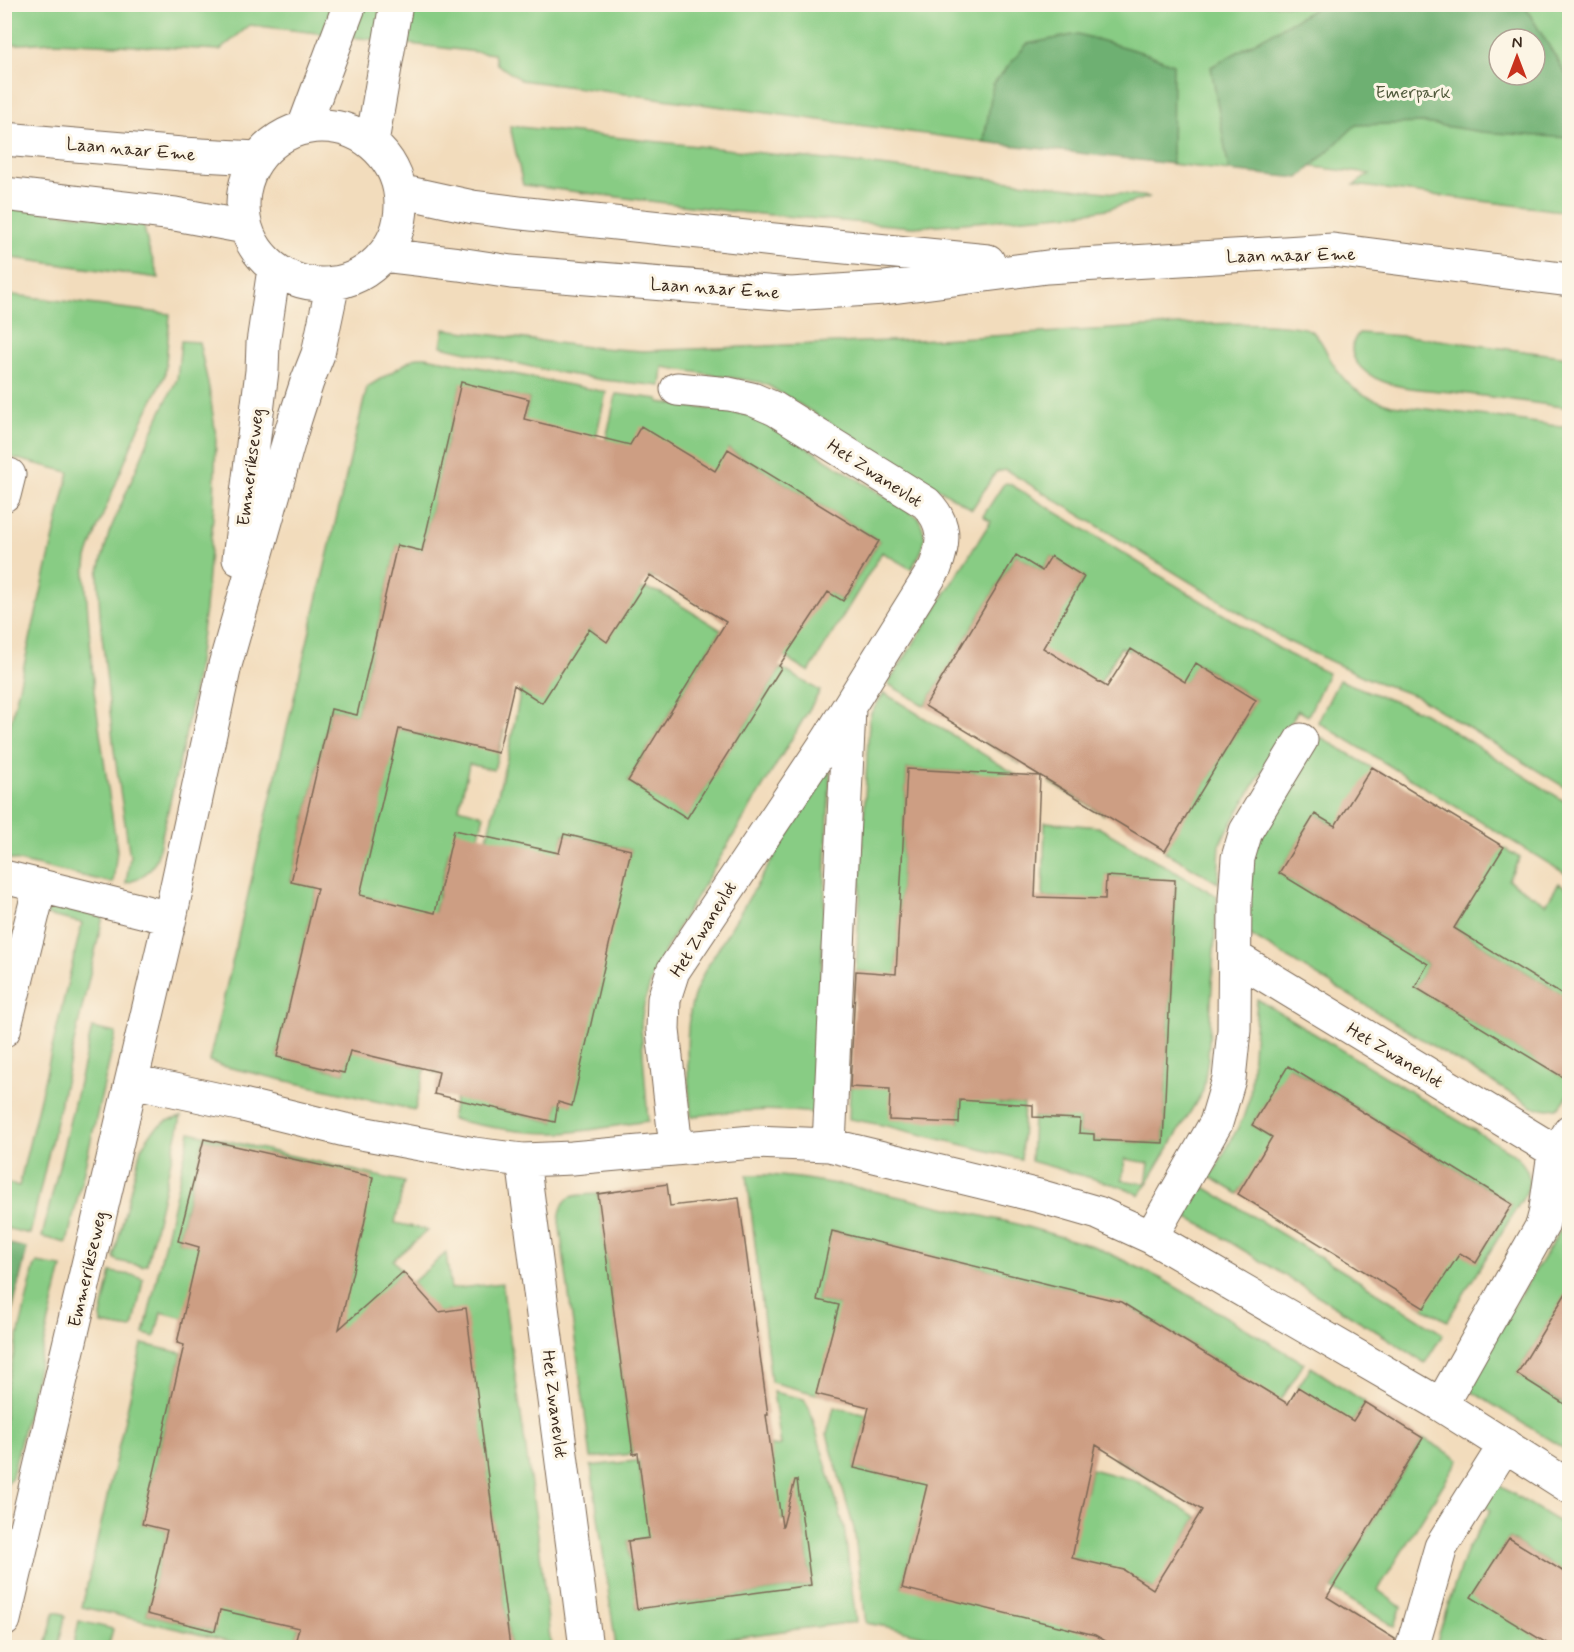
<svg xmlns="http://www.w3.org/2000/svg" width="1574" height="1652" font-family="Mynerve,sans-serif">
  <rect width="100%" height="100%" fill="#fcf5e5"/>
  <filter id="ink" filterUnits="userSpaceOnUse"><feTurbulence type="fractalNoise" baseFrequency=".0167" numOctaves="2"/><feDisplacementMap in="SourceGraphic" scale="12" xChannelSelector="R" yChannelSelector="G"/><feConvolveMatrix kernelMatrix="1 2 1 2 8 2 1 2 1" color-interpolation-filters="sRGB"/></filter>
  <filter id="wash" filterUnits="userSpaceOnUse"><feTurbulence type="fractalNoise" baseFrequency=".008" numOctaves="4" result="noise"/><feDisplacementMap in="SourceGraphic" scale="24" xChannelSelector="R" yChannelSelector="G"/><feGaussianBlur stdDeviation="1.35" result="paint"/><feColorMatrix in="noise" values="0 0 0 0 0 0 0 0 0 0 0 0 0 0 0 0 0 1.4 0 .05"/><feComposite in="paint" operator="in"/></filter>
  <g filter="url(#wash)">
    <rect width="100%" height="100%" fill="#f2dcbc"/>
    <path fill="#88cc84" stroke="#627b51" stroke-width="1.5" fill-rule="evenodd" d="M 5,4 L 1569,5 L 1569,212 L 1354,185 L 1370,174 L 1227,156 L 1229,171 L 1172,164 L 1171,149 L 986,126 L 984,142 L 521,80 L 497,64 L 494,54 L 250,25 L 220,50 L 54,42 L 5,45 ZM 1499,39 L 1535,39 L 1535,75 L 1499,75 Z
      M 510,126 L 836,161 L 1150,197 L 1107,209 L 1075,214 L 913,227 L 737,212 L 523,185 Z
      M 5,207 L 143,222 L 148,246 L 159,278 L 5,257 Z
      M 5,294 L 170,314 L 165,375 L 137,432 L 98,527 L 87,558 L 85,575 L 94,691 L 117,850 L 113,883 L 5,858 L 5,747 L 69,472 L 5,456 Z
      M 1196,324 C 1217,324 1295,321 1311,331 C 1319,336 1325,348 1329,357 C 1346,387 1359,396 1392,405 L 1503,418 L 1569,428 L 1569,790 L 1418,697 L 1369,679 L 1287,641 L 1006,470 L 996,472 L 972,509 L 769,386 L 759,382 L 663,367 L 661,386 L 603,380 L 545,370 L 441,346 L 444,329 L 588,347 L 643,351 L 939,339 Z
      M 1359,333 L 1416,337 L 1569,357 L 1569,408 C 1533,403 1496,397 1460,393 C 1436,390 1404,390 1382,381 C 1362,373 1341,354 1359,333 Z
      M 181,341 L 199,342 L 209,388 L 216,436 L 214,505 L 205,609 L 196,677 L 184,742 L 157,857 C 152,871 141,879 126,883 L 130,857 L 114,750 L 100,616 L 98,574 L 109,533 L 158,418 L 177,379 Z
      M 418,357 L 426,357 L 606,392 L 596,437 L 515,685 L 489,680 L 479,724 L 504,730 L 494,770 L 469,764 L 459,808 L 484,815 L 474,856 L 449,851 L 400,1063 L 425,1069 L 415,1110 L 222,1066 L 209,1061 L 367,387 L 413,359 ZM 461,383 L 529,399 L 519,442 L 424,735 L 398,729 L 359,895 L 385,901 L 344,1073 L 277,1057 L 317,888 L 291,881 L 331,709 L 357,715 L 397,546 L 422,551 Z
      M 616,394 L 659,399 L 659,402 L 743,414 L 760,418 L 918,517 C 930,540 924,549 911,569 L 882,552 L 809,672 L 654,577 L 639,578 L 605,444 ZM 728,449 L 879,541 L 843,601 L 730,532 Z
      M 1006,483 L 1010,484 L 1288,654 L 1328,673 L 1308,716 L 1298,710 L 1220,843 L 1218,883 L 1164,851 L 1256,700 L 1197,663 L 1104,815 L 1049,782 L 1061,763 L 1152,662 L 1131,649 L 1129,652 L 1121,647 L 1100,683 L 1032,744 L 1020,764 L 984,742 L 1084,577 L 1051,556 L 1042,571 L 1016,555 L 925,706 L 888,684 L 991,521 L 983,516 L 1003,485 Z
      M 647,589 L 661,593 L 721,630 L 628,781 L 687,817 L 781,668 L 820,691 C 785,751 748,811 712,871 C 686,916 643,974 641,1027 L 648,1121 C 619,1125 590,1131 561,1133 C 523,1134 487,1127 451,1119 L 460,1079 L 434,1073 L 487,837 L 509,750 L 521,689 L 587,628 L 607,641 L 639,590 ZM 564,834 L 631,850 L 558,1102 L 554,1122 L 494,1108 L 505,1090 Z
      M 1339,680 L 1424,713 L 1569,804 L 1569,876 L 1318,722 Z
      M 884,693 L 1038,788 L 999,1081 L 999,1103 L 1024,1104 L 1021,1159 L 882,1125 L 849,1119 L 850,1087 L 891,1081 L 959,1122 L 976,773 L 907,769 L 896,981 L 868,972 L 856,971 L 869,721 L 871,713 Z
      M 1321,737 L 1520,858 L 1508,880 L 1546,904 L 1559,883 L 1569,889 L 1569,999 L 1454,928 L 1467,906 L 1316,814 L 1279,873 L 1428,964 L 1415,987 L 1565,1078 L 1569,1072 L 1569,1094 L 1562,1104 L 1557,1108 L 1549,1109 L 1533,1107 L 1247,933 L 1253,850 Z
      M 829,771 L 830,772 L 815,1113 C 773,1108 732,1110 691,1117 C 689,1080 683,1038 692,1003 C 694,992 700,982 704,972 L 823,776 Z
      M 1045,822 L 1098,827 L 1217,896 L 1208,1058 L 1203,1091 L 1140,1195 L 1119,1186 L 1031,1161 L 1033,1117 L 1058,1118 L 1069,898 L 1043,897 ZM 1107,876 L 1175,881 L 1163,1143 L 1094,1140 L 1094,1134 L 1079,1133 L 1080,1102 L 1095,1102 ZM 1125,1159 L 1149,1163 L 1146,1184 L 1122,1180 Z
      M 58,907 L 103,917 L 30,1234 L 5,1228 L 5,1183 L 19,1186 L 82,923 L 46,915 L 49,910 Z
      M 1257,999 L 1509,1151 C 1524,1162 1534,1174 1526,1193 L 1447,1321 L 1424,1308 L 1251,1173 L 1238,1194 L 1209,1176 L 1215,1170 L 1243,1118 L 1250,1096 ZM 1289,1066 L 1512,1204 L 1476,1262 L 1252,1125 Z
      M 92,1028 L 116,1033 L 67,1243 L 42,1237 Z
      M 181,1117 L 147,1264 L 142,1266 L 118,1261 L 115,1259 L 114,1256 L 141,1148 L 152,1132 L 159,1126 L 167,1121 Z
      M 190,1132 L 404,1182 L 395,1223 L 428,1230 L 393,1260 L 403,1272 L 385,1289 L 418,1290 L 413,1282 L 446,1253 L 451,1289 L 502,1283 L 537,1527 L 551,1647 L 510,1647 L 465,1309 L 394,1318 L 397,1603 L 403,1647 L 355,1647 L 357,1641 L 304,1607 L 294,1647 L 255,1647 L 82,1607 L 142,1344 L 182,1353 L 142,1524 L 167,1530 L 147,1614 L 215,1631 L 184,1318 L 161,1312 L 155,1337 L 144,1334 ZM 204,1139 L 228,1144 L 220,1180 L 260,1189 L 267,1153 L 310,1163 L 303,1200 L 366,1214 L 350,1283 L 178,1241 L 194,1174 L 195,1174 Z
      M 1569,1166 L 1569,1289 L 1517,1374 L 1569,1407 L 1569,1452 L 1463,1386 L 1562,1228 L 1563,1201 L 1567,1170 Z
      M 747,1175 L 769,1175 L 799,1178 L 861,1188 L 1017,1224 L 1096,1247 L 1162,1279 L 1304,1363 L 1210,1514 L 1115,1458 L 1127,1435 L 816,1394 L 771,1382 ZM 833,1231 L 1088,1294 L 1072,1362 L 817,1300 ZM 1126,1305 L 1239,1374 L 1090,1364 Z
      M 1201,1185 L 1351,1276 L 1443,1334 L 1425,1363 L 1384,1336 L 1207,1228 L 1183,1216 L 1195,1192 Z
      M 598,1194 L 633,1454 L 591,1458 L 559,1221 C 562,1192 573,1196 598,1194 Z
      M 37,1263 L 62,1267 L 12,1477 L 5,1486 L 5,1393 L 34,1268 Z
      M 111,1272 L 137,1276 L 143,1279 L 134,1325 L 131,1329 L 102,1324 L 101,1316 Z
      M 1311,1367 L 1365,1402 L 1271,1552 L 1296,1439 L 1298,1387 Z
      M 773,1392 L 804,1399 L 810,1410 L 844,1527 L 856,1622 L 790,1630 L 663,1647 L 616,1647 L 591,1466 L 781,1445 ZM 770,1446 L 774,1471 L 751,1475 ZM 684,1458 L 688,1483 L 642,1489 L 639,1464 ZM 802,1517 L 811,1585 L 637,1609 L 628,1541 Z
      M 834,1407 L 962,1438 L 1044,1484 L 1086,1493 L 1091,1469 L 1136,1481 L 1197,1517 L 1184,1539 L 1361,1647 L 1249,1647 L 1134,1577 L 1098,1637 L 1116,1647 L 972,1647 L 888,1627 L 866,1623 L 854,1529 L 827,1434 ZM 866,1419 L 919,1431 L 907,1480 L 854,1468 ZM 919,1520 L 1090,1562 L 902,1587 Z
      M 1423,1438 L 1459,1459 L 1378,1590 L 1401,1607 L 1395,1627 L 1332,1589 Z
      M 1495,1483 L 1569,1528 L 1569,1575 L 1509,1538 L 1472,1596 L 1553,1647 L 1435,1648 L 1446,1611 L 1466,1551 L 1491,1510 L 1481,1503 Z
      M 54,1612 L 63,1614 L 65,1617 L 58,1647 L 46,1647 Z
      M 79,1621 L 113,1629 L 108,1647 L 73,1647 Z"/>
    <path fill="#6eb072" stroke="#546d48" stroke-width="1.5" fill-rule="evenodd" d="M 1323,4 L 1524,5 L 1569,79 L 1569,138 L 1482,132 L 1424,123 L 1356,125 L 1299,178 L 1229,171 L 1211,67 ZM 1499,39 L 1535,39 L 1535,75 L 1499,75 Z
      M 1078,34 L 1148,54 L 1173,64 L 1172,164 L 984,142 L 993,84 L 1027,44 Z
      M 5,1243 L 27,1248 L 5,1343 L 4,1243 Z"/>
    <g id="blocks">
      <path fill="#cd9e83" fill-rule="evenodd" d="M 461,382 L 529,399 L 524,419 L 630,445 L 641,426 L 715,471 L 728,449 L 879,541 L 843,601 L 828,592 L 779,666 L 781,668 L 687,818 L 628,781 L 726,622 L 650,575 L 607,642 L 589,629 L 542,703 L 514,685 L 498,753 L 399,729 L 360,895 L 435,913 L 454,830 L 559,853 L 564,834 L 631,850 L 572,1106 L 558,1102 L 555,1122 L 434,1094 L 439,1072 L 350,1051 L 344,1073 L 277,1057 L 317,888 L 291,882 L 331,709 L 357,715 L 397,545 L 422,551 Z
        M 1016,555 L 1042,571 L 1051,556 L 1084,577 L 1043,648 L 1107,687 L 1131,649 L 1185,682 L 1196,663 L 1256,700 L 1165,851 L 925,706 Z
        M 1372,767 L 1504,847 L 1454,928 L 1569,999 L 1569,1081 L 1415,987 L 1428,964 L 1279,873 L 1315,814 L 1335,826 Z
        M 907,769 L 1040,776 L 1035,897 L 1105,899 L 1106,876 L 1175,880 L 1163,1143 L 1094,1140 L 1094,1134 L 1079,1133 L 1080,1119 L 1033,1117 L 1033,1105 L 960,1100 L 959,1123 L 889,1120 L 890,1089 L 850,1087 L 856,971 L 896,974 Z
        M 1288,1066 L 1512,1204 L 1476,1263 L 1460,1253 L 1424,1308 L 1238,1194 L 1272,1137 L 1252,1125 Z
        M 204,1139 L 373,1177 L 364,1225 L 339,1329 L 403,1272 L 439,1312 L 466,1308 L 510,1647 L 294,1647 L 299,1628 L 220,1610 L 215,1631 L 147,1614 L 167,1530 L 142,1524 L 184,1345 L 177,1343 L 199,1247 L 178,1241 Z
        M 667,1184 L 670,1206 L 739,1198 L 768,1415 L 766,1415 L 782,1526 L 783,1526 L 795,1480 L 797,1480 L 811,1585 L 637,1609 L 628,1541 L 649,1538 L 638,1453 L 633,1454 L 598,1194 Z
        M 832,1231 L 1121,1302 L 1288,1404 L 1298,1387 L 1353,1421 L 1365,1402 L 1423,1438 L 1327,1597 L 1395,1639 L 1394,1647 L 1116,1647 L 1095,1635 L 902,1588 L 927,1485 L 854,1468 L 869,1407 L 816,1394 L 839,1305 L 817,1300 ZM 1096,1445 L 1202,1510 L 1153,1589 L 1124,1570 L 1072,1558 Z
        M 1569,1288 L 1569,1407 L 1517,1374 Z
        M 1509,1538 L 1569,1575 L 1569,1647 L 1553,1647 L 1471,1597 Z"/>
    </g>
  </g>
  <g filter="url(#ink)">
    <use href="#blocks" fill-opacity="0" stroke="#7b6855" stroke-width="1.5"/>
    <g fill="none" stroke-linecap="round" stroke-linejoin="round">
      <g stroke="#7b6855" stroke-width="35">
        <path id="minor" d="M243 205a79 79 0 1 1 158 0a79 79 0 1 1-158 0Z
          M 304,127 L 350,4
          M 4,139 L 182,154 L 257,158
          M 372,142 L 396,4
          M 400,191 L 473,207 L 520,213 L 774,240 L 988,261
          M 4,194 L 175,214 L 245,227
          M 383,255 L 459,264 L 511,272 L 791,294 L 884,288 L 1047,267 L 1333,250 L 1570,280
          M 4,495 L 9,475
          M 239,559 L 262,371 L 263,343 L 274,269
          M 4,877 L 170,918
          M 1235,957 L 1556,1152
          M 4,1030 L 40,886
          M 132,1081 L 243,1105 L 345,1130 L 474,1154 L 523,1160 L 572,1158 L 753,1142 L 829,1145 L 1039,1196 L 1098,1213 L 1151,1237 L 1441,1405 L 1570,1487
          M 829,1145 L 849,709
          M 676,1148 L 663,1030 L 664,999 L 673,971 L 828,740 L 935,568 C 945,542 946,523 926,503 L 775,409 L 752,399 L 729,394 L 677,389
          M 523,1160 L 586,1648
          M 1151,1237 L 1216,1123 L 1229,1079 L 1234,1030 L 1235,899 L 1238,858 L 1246,831 L 1301,740
          M 1441,1405 L 1542,1226 L 1545,1215 L 1553,1160 L 1570,1131
          M 4,1620 L 170,918 L 225,665 L 295,419 L 307,382 L 318,354 L 333,283
          M 1412,1648 L 1441,1547 L 1505,1445"/>
      </g>
      <use href="#minor" stroke="#fff" stroke-width="33"/>
    </g>
  </g>
  <g text-anchor="middle" stroke-width="6" stroke-linejoin="round" paint-order="stroke">
    <g font-size="18" fill="#525b3d" stroke="#fcf5e5">
      <text x="1413" y="98">Emerpark</text>
    </g>
    <g font-size="18" fill="#3b2a1e" stroke="#fcf5e5">
      <text transform="translate(131 149) rotate(5)" y="6">Laan naar Eme</text>
      <text transform="translate(1291 255) rotate(-1)" y="6">Laan naar Eme</text>
      <text transform="translate(715 288) rotate(4)" y="6">Laan naar Eme</text>
      <text transform="translate(250 467) rotate(-83)" y="6">Emmerikseweg</text>
      <text transform="translate(875 473) rotate(33)" y="6">Het Zwanevlot</text>
      <text transform="translate(703 929) rotate(-58)" y="6">Het Zwanevlot</text>
      <text transform="translate(1395 1055) rotate(31)" y="6">Het Zwanevlot</text>
      <text transform="translate(87 1269) rotate(-77)" y="6">Emmerikseweg</text>
      <text transform="translate(555 1404) rotate(83)" y="6">Het Zwanevlot</text>
    </g>
  </g>
  <rect width="1574" height="1652" fill="none" stroke="#fcf5e5" stroke-width="24"/>
  <g transform="translate(1517 57)"><circle r="28" fill="#fcf5e5" stroke="#afa495" stroke-width="1.5"/>
  <path d="M0-4.5L10 22L0 15L-10 22Z" fill="#c8321e"/>
  <text y="-9" font-size="16" font-weight="bold" text-anchor="middle" fill="#3b2a1e">N</text>
  </g>
</svg>
